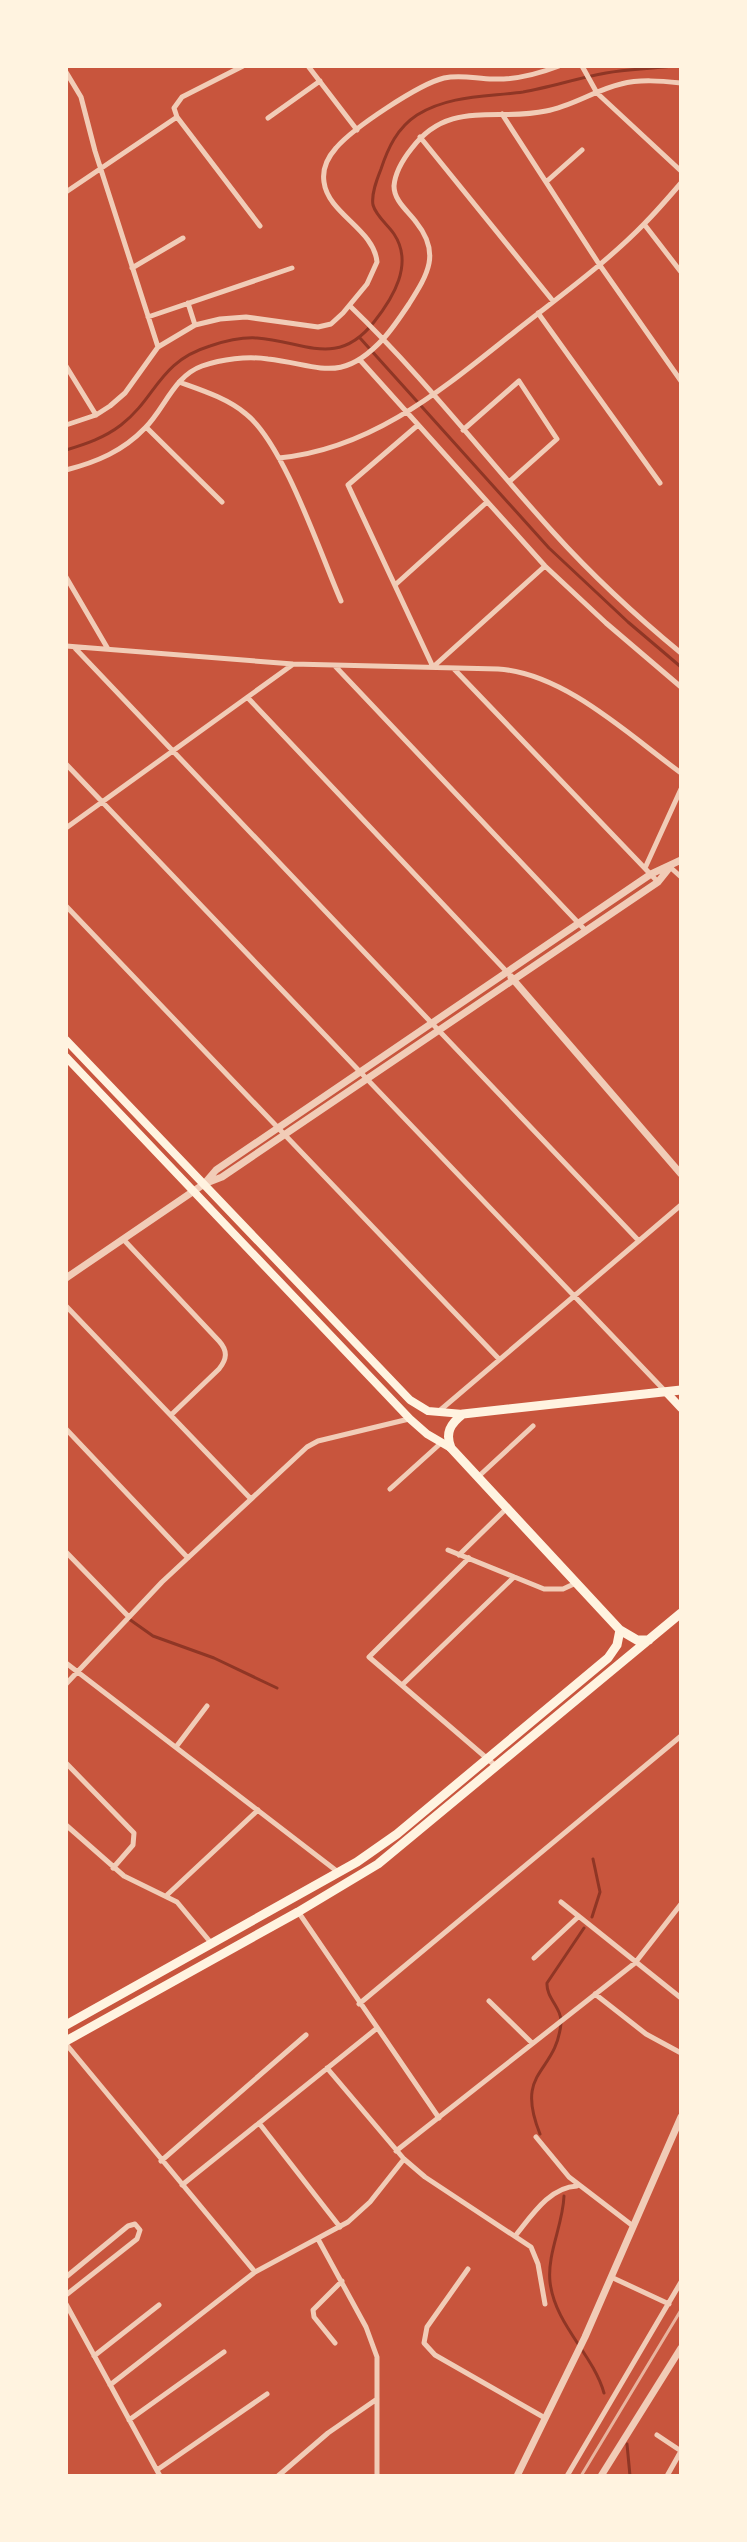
<svg xmlns="http://www.w3.org/2000/svg" width="747" height="2542" font-family="'Work Sans',sans-serif">
  <rect width="100%" height="100%" fill="#c8553d"/>
  <g fill="none" stroke-linecap="round" stroke-linejoin="round">
    <path stroke="#8f3625" stroke-width="3" d="M 360,338 L 549,548 L 628,622 L 681,667
      M 66,450 C 86,444 104,438 121,425 C 157,397 158,362 210,346 C 225,341 241,337 257,338 C 304,341 337,369 374,322 C 393,298 414,264 394,234 C 388,225 376,216 373,205 C 371,194 377,179 381,169 C 388,148 397,128 417,115 C 449,95 487,97 523,92 C 551,87 578,78 606,73 C 628,69 650,69 672,66
      M 129,1619 L 153,1636 L 214,1658 L 277,1688
      M 592,1917 L 600,1892 L 593,1859
      M 540,2134 C 514,2069 556,2075 561,2023 C 562,2008 546,1998 547,1983 L 584,1928
      M 564,2196 C 563,2225 547,2253 550,2282 C 555,2325 593,2354 604,2393
      M 627,2444 L 630,2476"/>
    <path stroke="#f1ccb7" stroke-width="5" d="M 243,66 L 182,97 L 174,108 L 177,117 L 260,226
      M 308,66 L 357,130
      M 582,66 L 597,93 L 681,171
      M 66,72 L 81,97 L 95,151 L 158,347
      M 502,114 L 599,264 L 681,381
      M 268,118 L 320,81
      M 420,137 L 553,301
      M 546,182 L 582,150
      M 66,192 L 177,117
      M 644,224 L 681,272
      M 132,268 L 183,238
      M 188,303 L 195,325
      M 350,306 C 423,376 485,457 553,532 C 592,575 636,616 681,653
      M 538,313 L 660,483
      M 148,317 L 292,268
      M 360,360 L 545,566 L 606,623 L 681,687
      M 66,366 L 96,415
      M 179,382 C 201,390 227,398 246,414 C 284,444 320,553 341,601
      M 66,425 L 96,415 L 110,406 L 125,393 L 158,347 L 195,325 L 220,319 L 246,317 L 318,327 L 331,324 L 343,313 L 367,284 L 377,262 C 374,229 328,214 324,182 C 322,169 328,157 336,148 C 353,128 419,84 444,78 C 461,74 477,79 493,79 C 516,80 538,74 559,66
      M 418,425 L 348,485 L 433,667 L 545,566
      M 146,427 L 222,502
      M 463,430 L 519,381 L 557,439 L 509,482
      M 279,458 C 374,449 445,387 517,330 C 560,296 606,263 644,224 C 657,211 669,197 681,183
      M 66,470 C 97,462 123,451 145,428 C 165,408 174,376 202,366 C 222,359 247,356 268,359 C 320,365 341,385 384,338 C 393,328 401,316 409,304 C 428,274 441,253 416,222 C 408,211 394,201 394,186 C 395,173 404,158 412,148 C 449,99 496,122 546,111 C 573,106 595,90 621,84 C 640,79 661,81 681,83
      M 66,577 L 108,649
      M 395,585 L 487,502
      M 66,646 L 293,664 L 498,669 C 564,673 629,735 681,773
      M 74,647 L 639,1241
      M 335,666 L 586,931
      M 454,669 L 658,882
      M 248,698 L 507,972
      M 66,764 L 665,1391
      M 66,828 L 292,665
      M 670,867 L 681,877
      M 645,868 L 681,789
      M 66,906 L 499,1359
      M 123,1239 L 219,1341 C 228,1351 227,1359 219,1369 L 171,1415
      M 66,1306 L 251,1499
      M 438,1412 L 681,1205
      M 66,1429 L 188,1558
      M 479,1476 L 533,1426
      M 390,1489 L 441,1443
      M 448,1550 L 544,1589 L 563,1589 L 576,1583
      M 66,1552 L 128,1616
      M 459,1555 L 507,1508
      M 469,1558 L 369,1657 L 497,1767
      M 66,1663 L 338,1872
      M 66,1684 L 162,1582 L 307,1447 L 318,1441 L 409,1419
      M 402,1685 L 514,1577
      M 176,1747 L 207,1706
      M 66,1763 L 134,1833 L 133,1845 L 113,1868
      M 66,1825 L 124,1876 L 177,1902 L 212,1944
      M 167,1895 L 258,1810
      M 561,1902 L 681,1998
      M 299,1913 L 439,2118
      M 534,1958 L 578,1917
      M 595,1994 L 646,2034 L 681,2053
      M 489,2001 L 532,2043
      M 359,2004 L 681,1736
      M 66,2044 L 255,2272
      M 327,2068 L 404,2159 L 425,2177 L 531,2247 L 538,2264 L 545,2304
      M 259,2123 L 340,2227
      M 536,2137 L 569,2177 L 633,2226
      M 396,2151 L 635,1963 L 681,1904
      M 161,2161 L 306,2035
      M 182,2185 L 376,2029
      M 516,2235 C 532,2215 550,2187 577,2186
      M 318,2239 L 366,2327 L 377,2357 L 377,2476
      M 468,2269 L 427,2327 L 424,2343 L 435,2355 L 545,2418
      M 66,2277 L 128,2226 L 135,2224 L 140,2230 L 137,2239 L 66,2295
      M 611,2277 L 669,2304
      M 66,2304 L 160,2476
      M 335,2343 L 314,2317 L 313,2310 L 342,2281
      M 94,2356 L 159,2305
      M 110,2385 L 255,2272 L 348,2222 L 370,2202 L 404,2159
      M 129,2420 L 224,2352
      M 657,2435 L 681,2451 L 667,2476
      M 157,2470 L 267,2394
      M 278,2476 L 328,2433 L 377,2399
      M 567,2476 L 681,2282"/>
    <path stroke="#f1ccb7" stroke-width="7" d="M 511,977 L 681,1174
      M 204,1184 L 216,1170 L 651,874 L 681,860
      M 66,1278 L 204,1184 L 222,1177 L 658,882 L 670,867
      M 517,2476 L 585,2337 L 681,2117
      M 601,2476 L 681,2348"/>
    <path stroke="#fff3e0" stroke-width="8" d="M 66,1040 L 410,1400 L 428,1411 L 463,1414
      M 66,1057 L 410,1419 L 427,1434 L 451,1448
      M 666,1392 L 681,1408"/>
    <path stroke="#fff3e0" stroke-width="9" d="M 649,1640 L 637,1640 L 620,1630 L 451,1448 C 445,1433 450,1424 463,1414 L 681,1390
      M 66,2025 L 357,1862 L 397,1834 L 608,1658 L 617,1645 L 620,1630
      M 66,2041 L 298,1912 L 378,1864 L 681,1613"/>
    <path stroke="#e9b49f" stroke-width="3" d="M 581,2476 L 681,2310"/>
  </g>
  <rect width="747" height="2542" fill="none" stroke="#fff3e0" stroke-width="136"/>
</svg>
